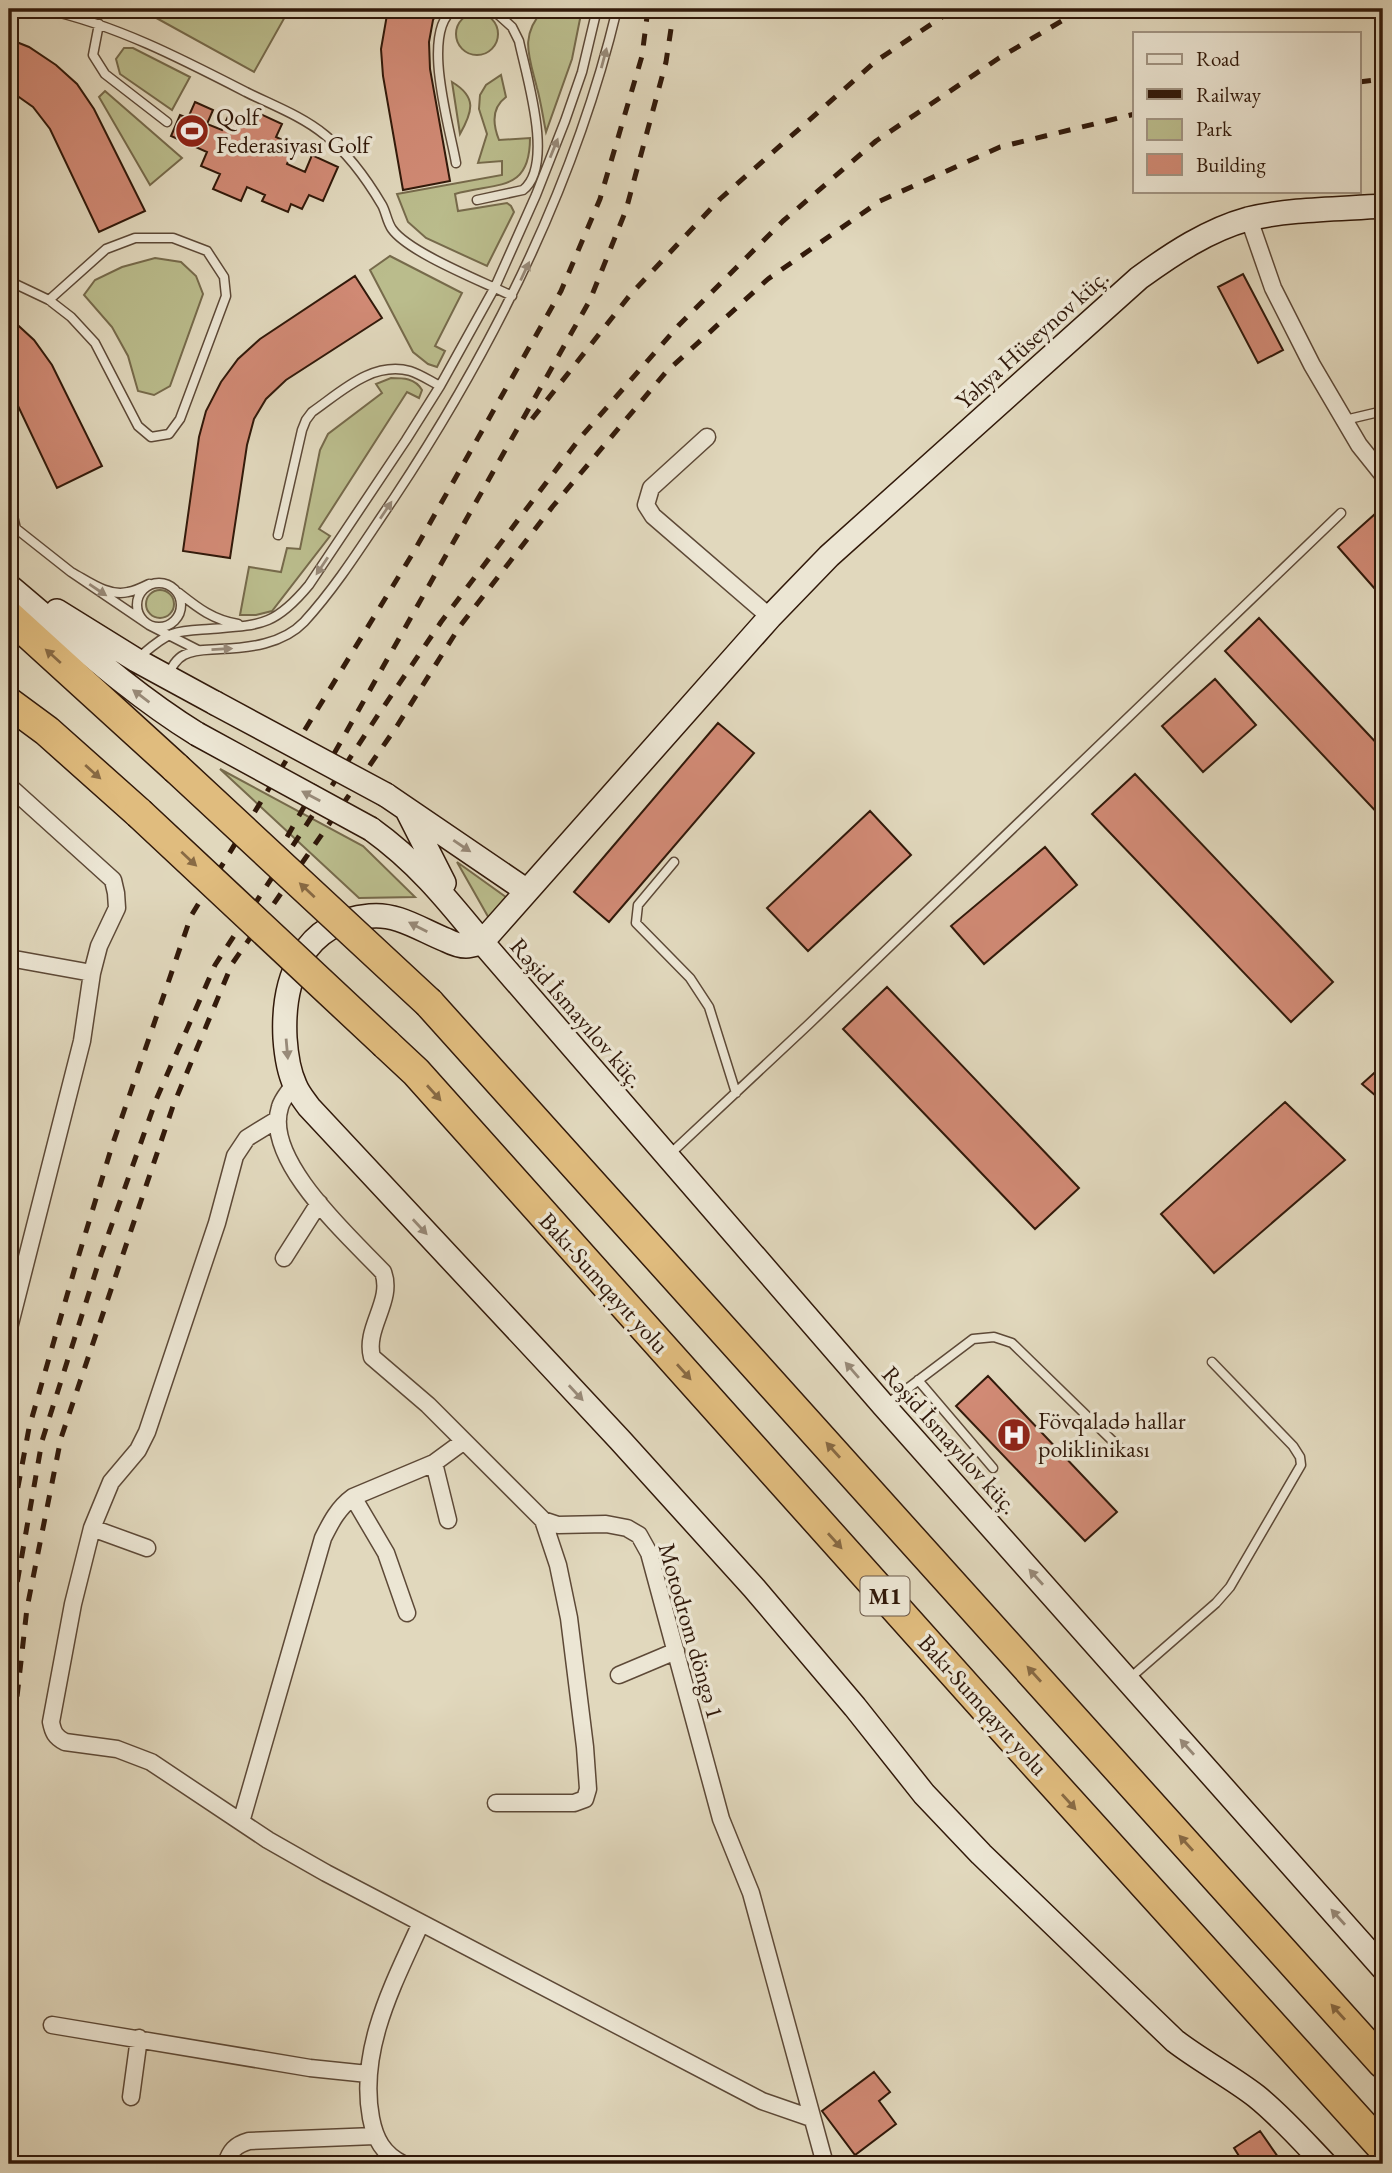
<svg xmlns="http://www.w3.org/2000/svg" width="1392" height="2173" font-family="'EB Garamond',serif">
  <rect width="100%" height="100%" fill="#e1d8bd"/>
  <filter id="stains"><feTurbulence type="fractalNoise" baseFrequency=".00286" numOctaves="4"/><feColorMatrix values="0 0 0 0 .2 0 0 0 0 .09 0 0 0 0 .02 0 0 0 .5 -.17"/></filter>
  <radialGradient id="worn" r=".72"><stop offset=".6" stop-color="#630" stop-opacity="0"/><stop offset="1" stop-color="#630" stop-opacity=".3"/></radialGradient>
  <path fill="#babc8c" stroke="#766a4b" stroke-width="2" d="M 140,9 L 275,9 L 286,15 L 254,72 Z
    M 544,9 L 582,9 L 572,59 L 546,132 C 543,118 541,102 537,88 C 529,56 519,36 544,9 Z
    M456 34a21 21 0 1 1 42 0a21 21 0 1 1-42 0Z
    M 124,48 L 133,48 L 190,77 L 172,110 L 120,74 L 116,59 Z
    M 501,75 L 506,97 C 491,108 493,125 499,140 L 530,138 C 530,193 497,182 455,194 L 458,211 L 507,203 L 511,206 L 514,212 L 487,266 L 426,238 L 408,222 L 397,194 L 502,175 L 502,161 L 478,163 L 487,134 L 479,109 L 480,95 L 486,85 Z
    M 452,82 C 477,97 473,111 460,134 Z
    M 105,91 L 182,158 L 150,185 L 99,97 Z
    M 390,256 L 462,293 L 435,346 L 445,351 L 437,367 L 428,364 L 413,352 L 370,270 Z
    M 155,258 L 181,262 L 196,276 L 203,294 L 170,386 L 154,395 L 138,391 L 128,356 L 112,327 L 84,295 L 95,280 L 122,267 Z
    M 391,378 C 403,378 415,378 422,390 L 419,398 L 407,392 L 319,529 L 330,536 L 272,611 L 256,615 L 240,615 L 249,567 L 281,572 L 287,548 L 300,549 L 320,450 L 328,434 L 382,393 L 376,384 Z
    M146 604a14 14 0 1 1 28 0a14 14 0 1 1-28 0Z
    M 220,769 L 363,846 L 415,897 L 359,898 Z
    M 457,862 L 510,900 L 490,920 Z"/>
  <path fill="#d18a75" stroke="#31190a" stroke-width="2" d="M 388,9 L 439,9 L 433,20 L 429,42 L 430,69 L 450,181 L 403,190 L 383,76 L 381,49 Z
    M 9,39 L 29,47 L 56,65 L 77,84 L 94,109 L 145,211 L 99,232 L 50,129 L 33,107 L 9,90 Z
    M 195,102 L 213,110 L 207,124 L 222,130 L 230,112 L 250,121 L 254,111 L 282,124 L 276,137 L 295,146 L 287,164 L 305,172 L 312,155 L 338,167 L 323,201 L 309,195 L 302,209 L 291,204 L 288,212 L 262,201 L 265,195 L 247,187 L 241,201 L 213,189 L 220,174 L 201,166 L 207,152 L 171,136 L 180,115 L 188,118 Z
    M 1380,267 L 1383,267 L 1383,330 Z
    M 1243,274 L 1283,350 L 1258,363 L 1218,287 Z
    M 355,276 L 382,318 L 286,380 L 266,399 L 254,419 L 247,445 L 230,558 L 183,551 L 199,437 L 206,411 L 221,382 L 238,359 L 260,339 Z
    M 9,317 L 34,340 L 52,365 L 102,466 L 57,488 L 9,387 Z
    M 1375,514 L 1383,523 L 1383,598 L 1338,547 Z
    M 1259,618 L 1383,750 L 1383,819 L 1225,651 Z
    M 1215,679 L 1256,725 L 1203,772 L 1162,726 Z
    M 718,723 L 754,753 L 609,922 L 574,892 Z
    M 1135,774 L 1333,982 L 1291,1022 L 1092,814 Z
    M 870,811 L 911,855 L 808,951 L 767,908 Z
    M 1045,847 L 1077,885 L 984,964 L 951,926 Z
    M 887,987 L 1079,1188 L 1035,1229 L 843,1029 Z
    M 1383,1065 L 1383,1102 L 1362,1084 Z
    M 1285,1102 L 1345,1160 L 1214,1273 L 1161,1214 Z
    M 988,1376 L 1117,1512 L 1085,1541 L 956,1406 Z
    M 874,2072 L 890,2092 L 879,2101 L 896,2124 L 855,2155 L 822,2111 Z
    M 1260,2131 L 1278,2157 L 1267,2164 L 1244,2164 L 1234,2148 Z"/>
  <g fill="none" stroke-linecap="round" stroke-linejoin="round">
    <g stroke="#5d4937" stroke-width="11">
      <path id="lane" d="M 44,9 C 116,25 180,58 246,92 C 272,105 302,116 325,135 C 349,154 366,178 382,205 C 386,212 387,222 392,229 C 409,253 484,282 512,296
        M 454,9 C 420,31 450,128 456,163
        M 99,24 L 93,55 L 105,74 L 167,122
        M 477,200 L 523,190 C 555,165 526,75 519,41 L 512,27 L 492,9
        M 9,281 L 49,300 L 71,317 L 95,343 L 138,426 L 151,437 L 169,434 L 180,419 L 226,296 L 224,277 L 207,251 L 173,238 L 135,238 L 106,249 L 49,300
        M 1345,420 L 1383,411
        M 9,499 L 16,529
        M 9,523 L 71,572
        M 278,535 L 302,430 L 306,420 L 312,412 C 341,392 372,361 410,371 C 420,374 430,381 440,386
        M137 605a22 22 0 1 1 44 0a22 22 0 1 1-44 0Z
        M 149,584 C 143,587 135,591 128,592 C 108,597 88,581 71,572 L 149,625 L 198,650
        M 179,593 C 198,608 213,620 238,624
        M 137,659 C 148,650 159,639 172,634 C 184,630 198,630 210,629 C 261,625 275,626 309,585 L 406,440 L 440,386 L 495,287 L 536,195 L 565,121 L 582,72 L 597,9
        M 168,675 C 172,667 176,659 184,655 C 195,649 208,650 220,649 C 249,648 283,644 304,622 C 338,585 366,539 394,498 C 494,347 575,185 617,9
        M 674,862 L 638,905 L 636,923 L 690,978 L 709,1007 L 736,1093
        M 669,1155 L 809,1024 L 1341,513
        M 918,1380 L 993,1468
        M 887,1404 L 973,1339 L 994,1337 L 1012,1343 L 1126,1454
        M 1130,1678 L 1216,1603 L 1230,1587 L 1301,1465 L 1300,1457 L 1293,1446 L 1212,1362"/>
    </g>
    <g stroke="#5d4937" stroke-width="19">
      <path id="street" d="M 1249,219 L 1273,288 L 1312,365 L 1359,445 L 1383,475
        M 707,437 L 651,488 L 646,505 L 653,516 L 770,617
        M 9,786 L 113,880 L 116,893 L 117,908 L 99,946 L 92,973 L 9,958
        M 294,1084 C 290,1091 282,1099 280,1107 C 263,1160 349,1236 383,1272 C 394,1301 364,1328 372,1357 L 428,1405 L 543,1520 L 558,1525 L 606,1524 L 627,1528 L 639,1535 L 649,1553 L 721,1819 L 751,1893 L 825,2164
        M 278,1119 L 247,1138 L 235,1156 L 217,1223 L 147,1432 L 138,1450 L 111,1482 L 92,1528 L 73,1604 L 51,1722 C 53,1732 55,1737 65,1742 L 117,1749 L 151,1762 L 268,1840 L 326,1873 L 762,2101 L 811,2118
        M 284,1258 L 319,1203
        M 9,1328 L 82,1041 L 92,973
        M 434,1463 L 448,1520
        M 353,1497 L 386,1553 L 407,1613
        M 92,1528 L 147,1548
        M 619,1675 L 676,1651
        M 496,1803 L 574,1803 L 585,1799 L 588,1789 L 585,1747 L 569,1618 L 558,1565 L 543,1520
        M 241,1822 L 323,1538 C 331,1522 338,1508 353,1497 L 434,1463 L 464,1441
        M 52,2025 L 310,2068 L 368,2074
        M 131,2097 L 139,2038
        M 226,2164 C 230,2151 235,2145 249,2141 L 375,2136
        M 403,2164 C 383,2154 375,2139 371,2118 C 358,2049 394,1983 421,1923"/>
    </g>
    <g stroke="#31190a" stroke-width="26">
      <path id="secondary" d="M 9,586 C 70,637 129,692 197,734
        M 57,611 L 136,660 L 215,703
        M 386,795 L 527,891
        M 407,810 L 444,883
        M 371,829 C 417,862 446,898 482,942 L 884,1406 L 1383,1968
        M 1325,2164 C 1303,2141 1281,2116 1256,2096 C 1230,2076 1201,2061 1175,2041 L 981,1854 L 924,1794 L 855,1707 L 754,1588 L 620,1440 L 309,1107 C 304,1100 298,1093 295,1085 C 288,1070 286,1053 285,1038 C 282,979 303,922 370,916 C 397,913 421,930 446,940 C 452,943 458,946 466,946 C 471,946 476,944 482,942 L 770,617 L 829,556 L 1139,278 C 1172,254 1208,230 1248,219 C 1288,209 1342,209 1383,206"/>
    </g>
    <g stroke="#31190a" stroke-width="33">
      <path id="highway" d="M 9,616 L 176,768
        M 9,703 L 47,731 L 139,813
        M 429,1003 L 1383,2063
        M 386,1044 L 416,1072 L 1011,1737 L 1383,2148"/>
    </g>
    <use href="#lane" stroke="#ece6d4" stroke-width="8"/>
    <use href="#street" stroke="#ece6d4" stroke-width="16"/>
    <use href="#secondary" stroke="#ece6d4" stroke-width="23"/>
    <use href="#highway" stroke="#e0bc7e" stroke-width="30"/>
    <path stroke="#31190a" stroke-width="5" stroke-dasharray="12 12" stroke-linecap="butt" d="M 1359,82 L 1383,79
      M 532,419 L 630,295 L 720,199 L 876,61 L 954,9
      M 287,837 L 590,300 L 626,210 L 666,62 L 674,9
      M 9,1535 L 29,1428 L 74,1271 L 112,1146 L 191,916 L 413,553 L 561,291 L 600,199 L 642,56 L 648,9
      M 9,1629 L 42,1441 L 101,1255 L 156,1100 L 215,965 L 376,718 L 441,622 L 580,438 L 679,325 L 783,221 L 876,141 L 999,58 L 1082,9
      M 9,1768 L 27,1608 L 61,1438 L 173,1106 L 232,964 L 397,726 L 460,626 L 553,506 L 666,372 L 768,279 L 880,201 L 1000,147 L 1135,114"/>
    <g stroke="#31190a" stroke-width="26" stroke-linecap="butt">
      <path id="secondary-bridge" d="M 215,703 L 386,795
        M 197,734 L 371,829"/>
    </g>
    <g stroke="#31190a" stroke-width="33" stroke-linecap="butt">
      <path id="highway-bridge" d="M 176,768 L 429,1003
        M 139,813 L 386,1044"/>
    </g>
    <use href="#secondary-bridge" stroke="#ece6d4" stroke-width="23"/>
    <use href="#highway-bridge" stroke="#e0bc7e" stroke-width="30"/>
  </g>
  <defs><path id="oneway-solid" d="M-6-.8H1V-3.2L6.5 0L1 3.2V.8H-6Z" transform="scale(1.75)"/></defs>
  <g fill="#988a79">
    <use href="#oneway-solid" transform="translate(604 58) rotate(-75)"/>
    <use href="#oneway-solid" transform="translate(554 148) rotate(-68)"/>
    <use href="#oneway-solid" transform="translate(525 271) rotate(-65)"/>
    <use href="#oneway-solid" transform="translate(386 510) rotate(-56)"/>
    <use href="#oneway-solid" transform="translate(322 566) rotate(124)"/>
    <use href="#oneway-solid" transform="translate(98 590) rotate(34)"/>
    <use href="#oneway-solid" transform="translate(222 649) rotate(-3)"/>
    <use href="#oneway-solid" transform="translate(141 696) rotate(-143)"/>
    <use href="#oneway-solid" transform="translate(311 796) rotate(-152)"/>
    <use href="#oneway-solid" transform="translate(462 846) rotate(34)"/>
    <use href="#oneway-solid" transform="translate(418 927) rotate(-153)"/>
    <use href="#oneway-solid" transform="translate(287 1049) rotate(85)"/>
    <use href="#oneway-solid" transform="translate(420 1227) rotate(47)"/>
    <use href="#oneway-solid" transform="translate(852 1370) rotate(-131)"/>
    <use href="#oneway-solid" transform="translate(576 1393) rotate(47)"/>
    <use href="#oneway-solid" transform="translate(1036 1577) rotate(-132)"/>
    <use href="#oneway-solid" transform="translate(1187 1747) rotate(-132)"/>
    <use href="#oneway-solid" transform="translate(1338 1917) rotate(-132)"/>
  </g>
  <g fill="#886a44">
    <use href="#oneway-solid" transform="translate(53 656) rotate(-138)"/>
    <use href="#oneway-solid" transform="translate(93 772) rotate(42)"/>
    <use href="#oneway-solid" transform="translate(189 859) rotate(43)"/>
    <use href="#oneway-solid" transform="translate(307 890) rotate(-137)"/>
    <use href="#oneway-solid" transform="translate(434 1093) rotate(48)"/>
    <use href="#oneway-solid" transform="translate(684 1372) rotate(48)"/>
    <use href="#oneway-solid" transform="translate(833 1450) rotate(-132)"/>
    <use href="#oneway-solid" transform="translate(835 1541) rotate(48)"/>
    <use href="#oneway-solid" transform="translate(1034 1674) rotate(-132)"/>
    <use href="#oneway-solid" transform="translate(1069 1802) rotate(48)"/>
    <use href="#oneway-solid" transform="translate(1186 1843) rotate(-132)"/>
    <use href="#oneway-solid" transform="translate(1338 2012) rotate(-132)"/>
  </g>
  <defs>
    <g id="stadium-disc" transform="scale(1.75)"><circle r="9.5" fill="#8f2418" stroke="#ece6d4"/><path d="M0-5a6.5 5 0 1 0 0 10a6.5 5 0 1 0 0-10ZM-3.5-1.8h7v3.6h-7Z" fill="#fff"/></g>
    <g id="hospital-disc" transform="scale(1.75)"><circle r="9.5" fill="#8f2418" stroke="#ece6d4"/><path d="M-5-5h3v3.5h4V-5h3V5h-3V1.5h-4V5h-3Z" fill="#fff"/></g>
  </defs>
  <g fill-rule="evenodd">
    <use href="#stadium-disc" x="192" y="131"/>
    <use href="#hospital-disc" x="1014" y="1435"/>
  </g>
  <g text-anchor="middle" stroke-width="7" stroke-linejoin="round" paint-order="stroke">
    <rect fill="#ece6d4" stroke="#695647" stroke-width="2" x="860.5" y="1576.5" width="49" height="39" rx="5"/>
    <g font-size="23" font-weight="bold" fill="#31190a">
      <text x="885" y="1604">M1</text>
    </g>
    <g font-size="24" fill="#31190a" stroke="#ece6d4" text-anchor="start">
      <text x="216" y="125">Qolf<tspan x="216" dy="28">Federasiyası Golf</tspan></text>
      <text x="1038" y="1429">Fövqaladə hallar<tspan x="1038" dy="28">poliklinikası</tspan></text>
    </g>
    <g font-size="24" fill="#31190a" stroke="#ece6d4">
      <text transform="translate(1032 339) rotate(-42)" y="8">Yəhya Hüseynov küç.</text>
      <text transform="translate(577 1013) rotate(49)" y="8">Rəşid İsmayılov küç.</text>
      <text transform="translate(604 1283) rotate(48)" y="8">Bakı-Sumqayıt yolu</text>
      <text transform="translate(950 1440) rotate(48)" y="8">Rəşid İsmayılov küç.</text>
      <text transform="translate(691 1631) rotate(74)" y="8">Motodrom döngə 1</text>
      <text transform="translate(983 1705) rotate(48)" y="8">Bakı-Sumqayıt yolu</text>
    </g>
  </g>
  <rect width="1392" height="2173" fill="none" stroke="#e1d8bd" stroke-width="35"/>
  <rect x="10" y="10" width="1371" height="2152" fill="none" stroke="#31190a" stroke-width="3.5"/>
  <rect x="18" y="18" width="1357" height="2138" fill="none" stroke="#31190a" stroke-width="2"/>
  <rect x="1133" y="32" width="228" height="161" fill="#ece6d4" stroke="#a19483" stroke-width="2"/>
  <rect x="1147" y="54" width="35" height="10" fill="#ece6d4" stroke="#a19483" stroke-width="2"/>
  <text x="1196" y="66" font-size="21" fill="#31190a">Road</text>
  <rect x="1147" y="89" width="35" height="10" fill="#31190a" stroke="#a19483" stroke-width="2"/>
  <text x="1196" y="102" font-size="21" fill="#31190a">Railway</text>
  <rect x="1147" y="119" width="35" height="21" fill="#babc8c" stroke="#a19483" stroke-width="2"/>
  <text x="1196" y="136" font-size="21" fill="#31190a">Park</text>
  <rect x="1147" y="154" width="35" height="21" fill="#d18a75" stroke="#a19483" stroke-width="2"/>
  <text x="1196" y="172" font-size="21" fill="#31190a">Building</text>
  <rect width="100%" height="100%" filter="url(#stains)"/>
  <rect width="100%" height="100%" fill="url(#worn)"/>
</svg>
